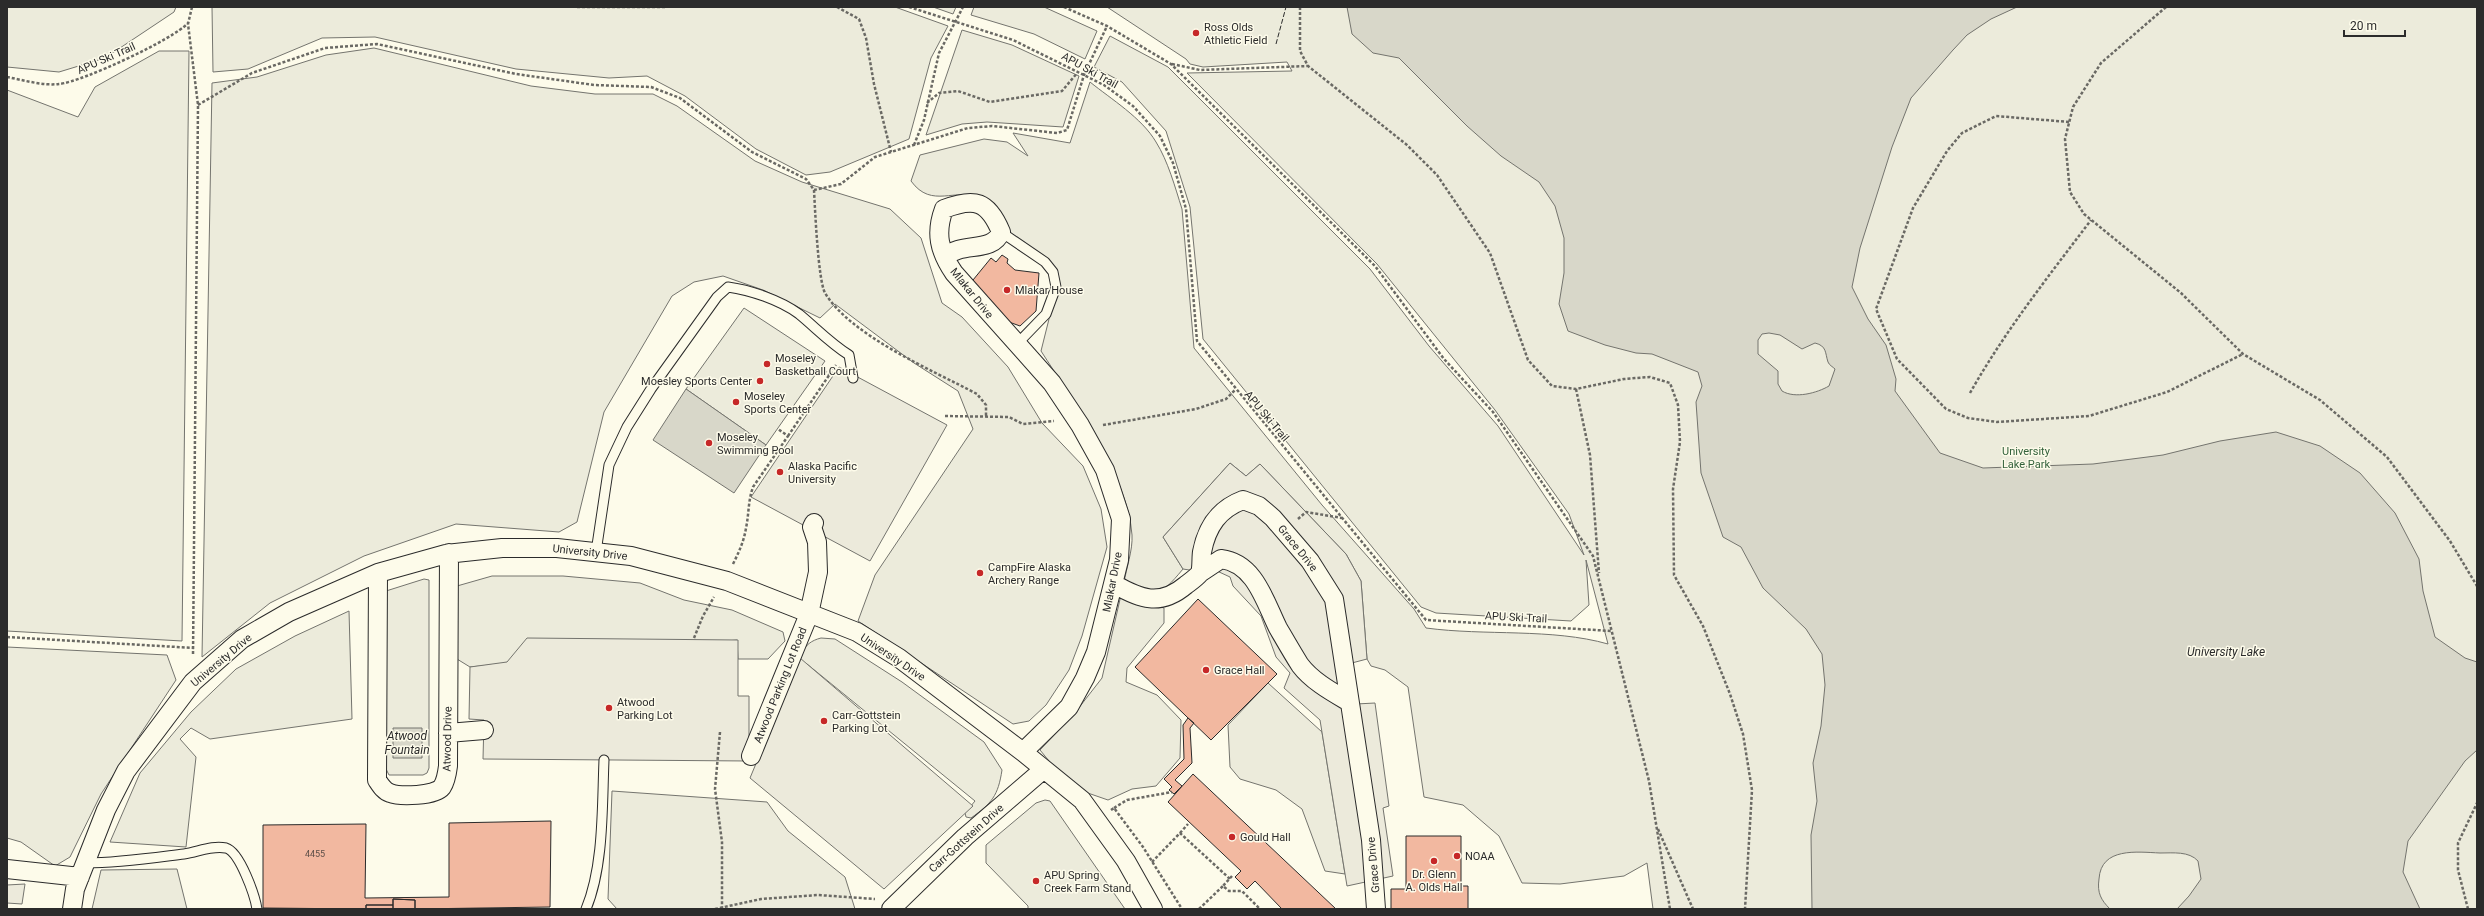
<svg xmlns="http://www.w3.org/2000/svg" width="2484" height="916" font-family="Roboto,sans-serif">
  <rect width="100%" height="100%" fill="#fdfbea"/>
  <path fill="#ecebdb" stroke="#74746e" d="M 7,7 L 176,7 L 174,12 L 105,58 L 59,72 L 7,67 Z
    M 212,7 L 895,7 L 948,26 L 931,58 L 909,139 L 830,172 L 806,175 L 756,149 L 685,96 L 647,76 L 609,78 L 516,69 L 375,37 L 322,38 L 248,69 L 213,72 Z
    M 933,7 L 956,7 L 953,14 Z
    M 974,7 L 1044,7 L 1097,31 L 1085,59 L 1034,34 L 971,15 Z
    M 1107,7 L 2477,7 L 2477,909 L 1653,909 L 1647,863 L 1624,876 L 1560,884 L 1522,883 L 1499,836 L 1463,805 L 1424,797 L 1408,687 L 1385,670 L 1371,666 L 1367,659 L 1361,581 L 1346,554 L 1260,464 L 1246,476 L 1230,463 L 1163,537 L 1183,569 C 1158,599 1160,593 1124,583 C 1126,569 1133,550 1132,535 C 1128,476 1073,401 1041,351 L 1054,299 L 1050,262 C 1036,252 1017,242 1005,230 C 998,222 987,203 979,199 C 956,186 932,210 911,181 L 920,155 L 984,139 L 1007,142 L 1028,156 L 1013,133 L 1070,143 L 1090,82 C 1111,99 1142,118 1156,142 C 1168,161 1175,187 1182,209 L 1194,348 L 1322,505 L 1414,609 L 1426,628 C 1485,636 1552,628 1608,644 L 1586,560 L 1589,605 L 1571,621 L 1436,613 L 1421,607 L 1203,339 L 1190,207 L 1166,131 L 1122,82 L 1094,67 L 1110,36 L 1168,67 L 1370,269 L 1429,346 L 1498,426 L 1584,555 L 1569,514 L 1495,410 L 1377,264 L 1187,73 L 1292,71 L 1287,62 L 1203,67 L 1190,64 L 1186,59 Z
    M 962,30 L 1012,45 L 1079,76 L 1063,127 L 987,122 L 962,124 L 926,135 Z
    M 374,48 L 531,86 L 595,94 L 653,94 L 677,106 L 755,161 L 802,182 L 890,209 L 921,238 L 942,303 L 962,317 L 1008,367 L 1042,423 L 1083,466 L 1101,509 L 1107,547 L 1082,636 L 1069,670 L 1046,705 L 1029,721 L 1013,724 L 858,621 L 875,575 L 973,429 L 958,391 L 914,363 L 835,304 L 820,318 L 763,290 L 723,276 L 694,282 L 672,296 L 604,412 L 577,522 L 559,532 L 456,524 L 364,556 L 270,603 L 202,657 L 212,83 L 257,77 L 326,55 Z
    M 159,51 L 189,51 L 182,641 L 7,631 L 7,90 L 78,117 L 95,87 Z
    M 744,308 L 825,361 L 766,445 L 686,389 Z
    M 492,576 L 563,576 L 640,583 L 684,600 L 732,610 L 783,632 L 785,641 L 768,659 L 738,659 L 737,640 L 470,667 L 457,659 L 457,586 Z
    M 424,579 L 429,580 L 429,768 L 427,773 L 423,775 L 389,775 L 385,767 L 386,591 Z
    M 1121,595 L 1164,608 L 1164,623 L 1127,668 L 1126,682 L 1157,695 L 1181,720 L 1180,758 L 1156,786 L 1132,789 L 1108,800 L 1082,791 L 1054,767 L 1040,750 L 1074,714 L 1102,678 Z
    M 349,611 L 352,719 L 210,739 L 191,728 L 180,739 L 196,757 L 186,847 L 110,842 L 140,773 L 191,712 L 236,669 L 295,636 Z
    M 821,638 L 835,639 L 902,682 L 984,742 L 1002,770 C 998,796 992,803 971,818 L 966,817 L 965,813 L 975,801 L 807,664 L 797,675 C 800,657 801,643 821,638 Z
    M 7,647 L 167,655 L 176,680 L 101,794 L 70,857 L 55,866 L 21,842 L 7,838 Z
    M 1268,683 L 1322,732 L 1345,874 L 1325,871 L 1302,809 L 1276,790 L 1240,779 L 1230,767 L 1228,725 Z
    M 612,791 L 767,802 L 788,831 L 845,877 L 855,909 L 617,909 L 608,899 Z
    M 1045,800 L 1050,801 L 1125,909 L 1028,909 L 1028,906 L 986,863 L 986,845 L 1036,803 Z
    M 177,869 L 187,909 L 92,909 L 101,870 Z"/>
  <path fill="#eceadb" stroke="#74746e" d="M 839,367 L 947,425 L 870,561 L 751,497 Z
    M 1230,463 L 1246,476 L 1260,464 L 1346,554 L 1361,581 L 1367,659 L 1348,664 L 1356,704 L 1375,703 L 1389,806 L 1383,808 L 1393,876 L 1347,886 L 1320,720 L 1284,688 L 1290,673 L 1276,657 L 1261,616 L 1233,586 L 1230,577 L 1217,571 L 1208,573 L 1183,569 L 1163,537 Z
    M 527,638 L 738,640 L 738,696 L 749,696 L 749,761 L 483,759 L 484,720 L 469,719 L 470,667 L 507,662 Z
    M 800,658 L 973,806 L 884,889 L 750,778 Z
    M 25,884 L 22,904 L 7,903 L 7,885 Z"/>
  <path fill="#d8d7c9" stroke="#74746e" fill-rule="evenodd" d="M 1347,7 L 2017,7 L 1991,19 L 1967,35 L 1953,50 L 1911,98 L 1892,147 L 1860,248 L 1852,287 L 1868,319 L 1886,345 L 1896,379 L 1895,391 L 1940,453 L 1983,468 L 2093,464 L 2163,455 L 2220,441 L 2276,432 L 2320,446 L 2360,473 L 2395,513 L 2419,559 L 2423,591 L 2435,637 L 2465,658 L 2477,662 L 2477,750 L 2465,761 L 2408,841 L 2403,872 L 2420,909 L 2177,909 L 2189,896 L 2201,879 L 2198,861 C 2189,851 2173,853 2160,853 C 2137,852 2101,847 2099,879 C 2097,893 2101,900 2110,909 L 1812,909 L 1811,835 L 1817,801 L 1813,763 L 1821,726 L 1825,685 L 1822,654 L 1806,629 L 1763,588 L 1741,547 L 1723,537 L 1701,473 L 1696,402 L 1702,386 L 1698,372 L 1652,354 L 1636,353 L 1605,345 L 1568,331 L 1559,304 L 1564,273 L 1564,238 L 1555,206 L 1539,182 L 1501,156 L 1467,126 L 1399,58 L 1373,53 L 1352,34 ZM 1769,333 L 1780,335 L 1802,349 L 1815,343 C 1827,346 1825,353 1828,362 C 1829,365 1833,367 1835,369 L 1829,386 C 1817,393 1795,399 1782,391 L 1778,384 L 1778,371 L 1758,354 L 1758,340 L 1762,334 Z
    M 686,389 L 766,445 L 734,493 L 653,440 Z
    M 393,728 L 422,728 L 422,758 L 393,758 Z"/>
  <path fill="#f2b8a0" stroke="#2b2b2b" d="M 1002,255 L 1008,259 L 1007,263 L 1015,270 L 1039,273 L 1036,311 L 1020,326 L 1009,322 L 972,287 L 973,280 L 991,258 L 996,262 Z
    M 1198,599 L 1277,674 L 1211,740 L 1135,667 Z
    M 1188,718 L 1194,723 L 1190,728 L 1192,763 L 1175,780 L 1182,786 L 1174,794 L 1169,790 L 1172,787 L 1164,779 L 1184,759 L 1183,725 Z
    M 1193,774 L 1336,909 L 1282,909 L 1255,881 L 1247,889 L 1235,877 L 1241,871 L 1168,802 Z
    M 551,821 L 550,907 L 415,909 L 415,900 L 393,899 L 393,905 L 366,905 L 366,909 L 263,908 L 263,825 L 366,824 L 365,898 L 449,897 L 449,823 Z
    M 1406,836 L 1461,836 L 1461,886 L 1468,886 L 1468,909 L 1391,909 L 1391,889 L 1406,889 Z
    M 393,899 L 415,900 L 415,909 L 393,909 Z
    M 366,905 L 393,905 L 393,909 L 366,909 Z"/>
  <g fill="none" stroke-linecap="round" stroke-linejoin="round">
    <g stroke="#2b2b2b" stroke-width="11">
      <path id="service" d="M 1001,232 L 1045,262 L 1053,272 L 1056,287 L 1046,314 L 1016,345
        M 596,552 L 609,465 L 627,427 L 651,389 L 717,297 L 728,287 C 750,290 780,300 799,314 C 816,328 830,343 849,355 L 853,378
        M 86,863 C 119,863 152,858 184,854 C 198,852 212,845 226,848 C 240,852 255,896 257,909
        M 586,909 C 604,866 602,806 604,760"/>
    </g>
    <g stroke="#2b2b2b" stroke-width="20">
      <path id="minor" d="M 945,257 C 962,241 992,254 1001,232 C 988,201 975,197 944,209 C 935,233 939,251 954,273 L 1052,383 L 1080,425 L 1105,470 L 1121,519 L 1119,560 L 1096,652 L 1085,678 L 1069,707 L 1023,752
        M 378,573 L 377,780 C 381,786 384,791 390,793 C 400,797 435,796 442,787 C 446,781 447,774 448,766 L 449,553
        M 1200,573 L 1221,559 C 1255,563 1265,602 1278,628 C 1285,640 1293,654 1300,665 C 1312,681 1332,692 1349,702
        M 1114,584 C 1140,599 1160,607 1186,585 C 1190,582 1197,577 1200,573 C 1202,568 1201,558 1202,552 C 1207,526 1219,509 1243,500 L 1259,506 L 1273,518 L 1310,561 L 1334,599 L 1371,840 L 1376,909
        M 448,733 L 484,730
        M 751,756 L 809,614 L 818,572 L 817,542 L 812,527 L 814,523
        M 7,869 L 80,877
        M 72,909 L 75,889 L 106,810 L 126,771 L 193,682 L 242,639 L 289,612 L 378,573 L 446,554 L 502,548 L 557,548 L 631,556 L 727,581 L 857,632 L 899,658 L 1023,752 L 1082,800 L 1126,861 L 1153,909
        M 891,909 L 965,837 L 1044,769"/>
    </g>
    <path stroke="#6a6964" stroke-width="2.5" stroke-dasharray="3 2" stroke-linecap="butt" d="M 192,7 L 188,24 L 198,105 L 193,656
      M 577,7 L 665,7
      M 837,7 L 859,19 L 866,38 L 874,84 L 891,152
      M 909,7 L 1013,40 L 1104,85 L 1133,106 L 1160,136 L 1173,163 L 1186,209 L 1197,341 L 1426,620 L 1612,631
      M 1064,7 L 1107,26 L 1171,64 L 1375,266 L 1444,359 L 1493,412 L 1593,556 L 1649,781 L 1670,909
      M 1300,7 L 1300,51 L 1308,66 L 1407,145 L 1437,175 L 1490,253 L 1528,360 L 1552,386 L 1576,389 L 1624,379 L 1650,377 L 1670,383 L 1678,405 L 1680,442 L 1673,489 L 1674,575 L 1703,626 L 1730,694 L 1743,734 L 1752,790 L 1745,909
      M 2166,7 L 2101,63 L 2073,107 L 2065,139 L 2070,192 L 2084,214 L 2181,293 L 2243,354 L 2320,400 L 2387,457 L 2450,541 L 2477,586
      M 1172,64 L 1200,70 L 1308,66
      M 7,77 C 23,80 43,86 59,84 C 82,82 174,39 188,23
      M 927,103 L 939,93 L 958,91 L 990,102 L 1062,91 L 1078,72
      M 198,105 L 252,73 L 325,48 L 377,44 L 516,74 L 594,85 L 651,87 L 680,98 L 752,152 L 806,179 L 814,190 L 841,184 L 875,157 L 968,128 L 992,126 L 1057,133 L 1067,130 L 1084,75 L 1107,26
      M 2069,122 L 1996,116 L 1962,133 L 1947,151 L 1913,208 L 1876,309 L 1897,359 L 1946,409 L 1968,418 L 1997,422 L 2089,416 L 2167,392 L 2243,354
      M 914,145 L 924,120 L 939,53 L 963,7
      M 814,190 C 815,208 818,280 825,293 C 851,336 932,370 977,394 L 986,405 L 986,416
      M 820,368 L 830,375
      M 1576,389 L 1590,455 L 1599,573
      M 1970,393 C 2005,331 2048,277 2091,220
      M 945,416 L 1009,417 L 1023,424 L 1054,421
      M 1103,425 L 1196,409 L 1226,399 L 1235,390
      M 788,436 L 836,365
      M 1298,519 L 1306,512 L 1342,518
      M 733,564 C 739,552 744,541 746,528 C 749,514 748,501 753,487 L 788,436 L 778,429
      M 7,637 L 194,648
      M 694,638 L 703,616 L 714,597
      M 720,732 L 715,789 L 722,842 L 722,909
      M 1114,808 L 1127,800 L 1172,792
      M 1111,810 L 1114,808 L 1143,847 L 1182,909
      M 1658,829 L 1693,909
      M 1180,833 L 1188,824
      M 1152,862 L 1180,833 L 1230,879
      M 1232,876 L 1223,886 L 1229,891 L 1242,891 L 1260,909
      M 715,909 L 761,899 L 818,895 L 875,899
      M 1199,909 L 1223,886
      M 2468,909 L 2458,870 L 2458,843 L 2477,803"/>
    <use href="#service" stroke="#fdfbea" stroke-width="9"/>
    <use href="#minor" stroke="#fdfbea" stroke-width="18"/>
    <path stroke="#2b2b2b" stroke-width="1" stroke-dasharray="5 2" stroke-linecap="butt" d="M 1276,44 L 1286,7"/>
  </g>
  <g fill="#c62828" stroke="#fdfbea" stroke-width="1.5">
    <circle cx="1196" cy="33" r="4"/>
    <circle cx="1007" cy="290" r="4"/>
    <circle cx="767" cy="364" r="4"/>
    <circle cx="760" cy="381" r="4"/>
    <circle cx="736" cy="402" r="4"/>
    <circle cx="709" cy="443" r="4"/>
    <circle cx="780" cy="472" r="4"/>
    <circle cx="980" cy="573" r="4"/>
    <circle cx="1206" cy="670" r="4"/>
    <circle cx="609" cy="708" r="4"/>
    <circle cx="824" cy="721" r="4"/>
    <circle cx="1232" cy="837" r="4"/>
    <circle cx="1457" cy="856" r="4"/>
    <circle cx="1434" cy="861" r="4"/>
    <circle cx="1036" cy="881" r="4"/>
  </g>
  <g text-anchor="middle" stroke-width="3" stroke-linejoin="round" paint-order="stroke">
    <g font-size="9" fill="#5d4e48">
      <text x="315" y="857">4455</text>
    </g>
    <g font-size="11" fill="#2b2b2b" stroke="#fdfbea" text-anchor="start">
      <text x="1204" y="31">Ross Olds<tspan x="1204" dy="13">Athletic Field</tspan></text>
      <text x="1015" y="294">Mlakar House</text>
      <text x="775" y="362">Moseley<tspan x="775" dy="13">Basketball Court</tspan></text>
      <text x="752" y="385" text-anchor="end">Moesley Sports Center</text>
      <text x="744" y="400">Moseley<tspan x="744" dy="13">Sports Center</tspan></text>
      <text x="717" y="441">Moseley<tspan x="717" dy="13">Swimming Pool</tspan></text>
      <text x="788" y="470">Alaska Pacific<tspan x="788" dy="13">University</tspan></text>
      <text x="988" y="571">CampFire Alaska<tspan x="988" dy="13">Archery Range</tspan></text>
      <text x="1214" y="674">Grace Hall</text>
      <text x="617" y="706">Atwood<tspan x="617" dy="13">Parking Lot</tspan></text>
      <text x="832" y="719">Carr-Gottstein<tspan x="832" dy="13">Parking Lot</tspan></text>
      <text x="1240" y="841">Gould Hall</text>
      <text x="1465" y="860">NOAA</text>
      <text x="1434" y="878" text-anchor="middle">Dr. Glenn<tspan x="1434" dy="13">A. Olds Hall</tspan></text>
      <text x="1044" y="879">APU Spring<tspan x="1044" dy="13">Creek Farm Stand</tspan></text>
    </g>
    <g font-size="11" fill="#2b2b2b" stroke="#fdfbea">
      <text transform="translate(106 58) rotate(-24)" y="4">APU Ski Trail</text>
      <text transform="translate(1090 70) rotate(29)" y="4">APU Ski Trail</text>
      <text transform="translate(972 293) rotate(51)" y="4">Mlakar Drive</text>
      <text transform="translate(1267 416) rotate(50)" y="4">APU Ski Trail</text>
      <text transform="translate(1298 548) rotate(51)" y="4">Grace Drive</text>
      <text transform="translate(590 552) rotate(6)" y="4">University Drive</text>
      <text transform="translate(1112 582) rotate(-79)" y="4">Mlakar Drive</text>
      <text transform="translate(1516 617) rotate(3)" y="4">APU Ski Trail</text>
      <text transform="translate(893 657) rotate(34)" y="4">University Drive</text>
      <text transform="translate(221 660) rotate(-40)" y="4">University Drive</text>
      <text transform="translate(780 685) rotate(-68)" y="4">Atwood Parking Lot Road</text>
      <text transform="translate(447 739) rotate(-89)" y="4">Atwood Drive</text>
      <text transform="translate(966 838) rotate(-42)" y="4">Carr-Gottstein Drive</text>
      <text transform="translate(1373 865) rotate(-95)" y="4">Grace Drive</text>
    </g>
    <g font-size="11" fill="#34623c" stroke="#fdfbea">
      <text x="2026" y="455">University<tspan x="2026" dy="13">Lake Park</tspan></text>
    </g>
    <g font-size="12" font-style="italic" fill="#2b2b2b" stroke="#fdfbea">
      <text x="2226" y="656">University Lake</text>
      <text x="407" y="740">Atwood<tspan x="407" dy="14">Fountain</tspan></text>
    </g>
  </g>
  <rect width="2484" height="916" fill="none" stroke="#2b2b2b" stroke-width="16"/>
  <path d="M2344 30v6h61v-6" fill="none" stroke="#2b2b2b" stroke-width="2"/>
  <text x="2350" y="30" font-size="12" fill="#2b2b2b" stroke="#fdfbea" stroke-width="3" paint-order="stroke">20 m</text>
</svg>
